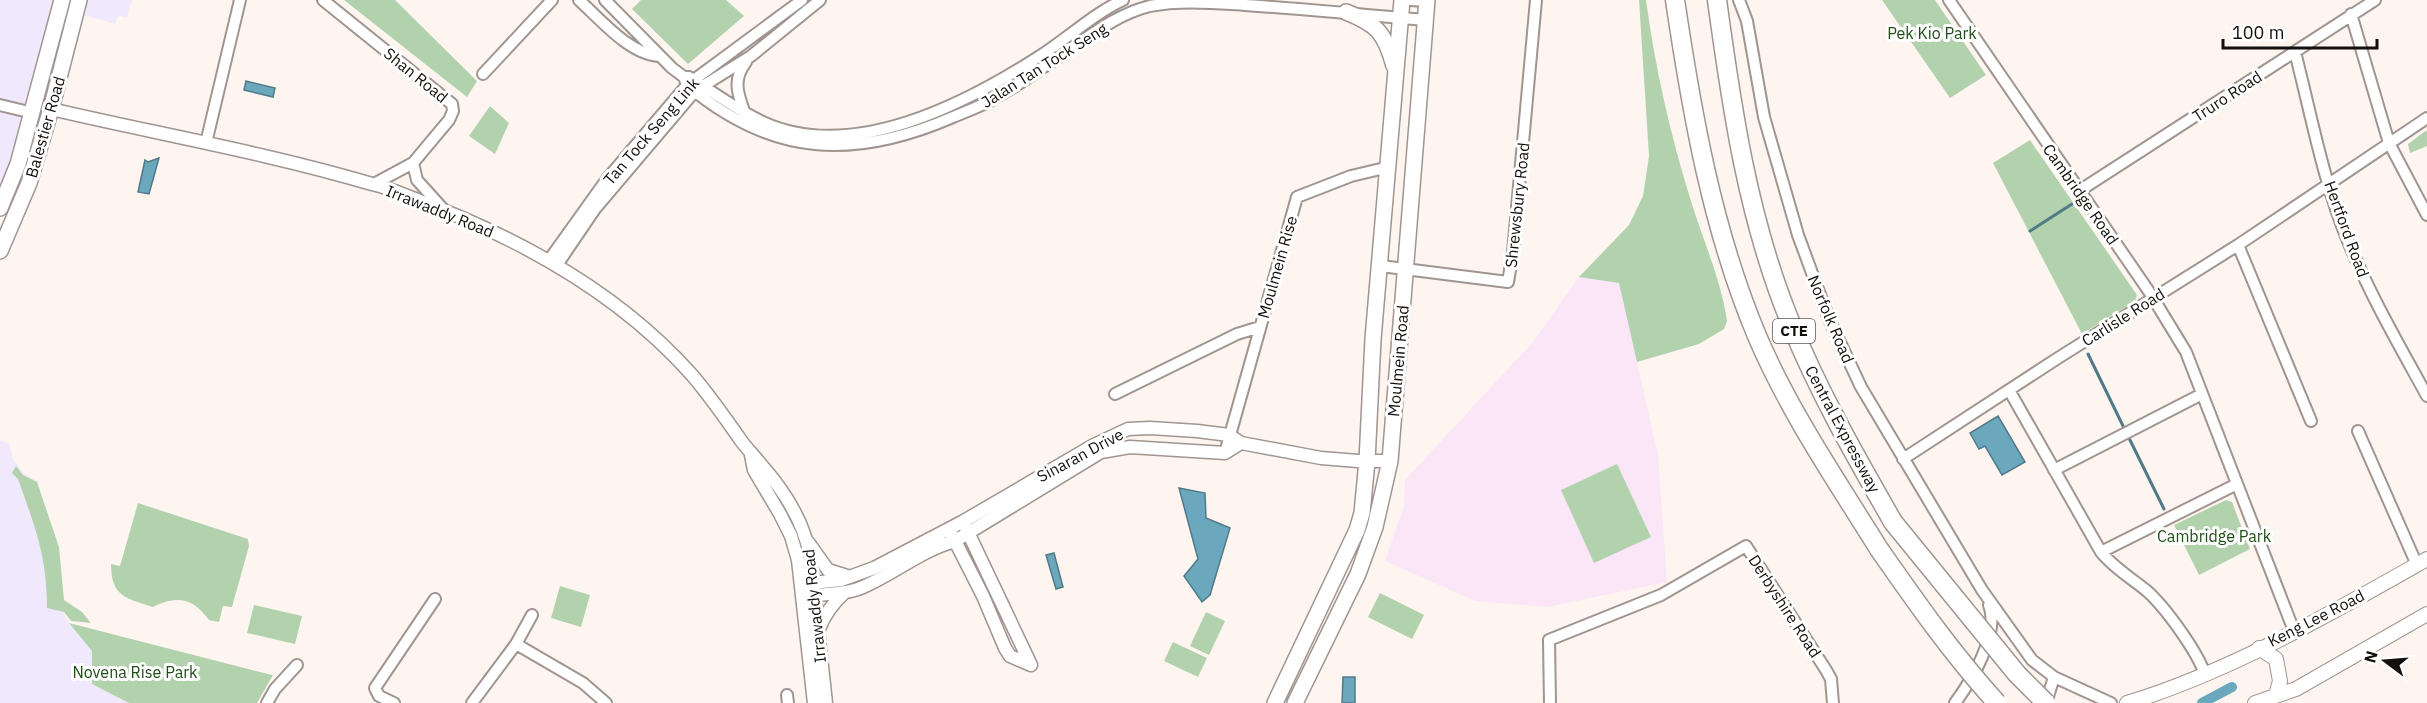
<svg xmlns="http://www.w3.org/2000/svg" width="2427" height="703" font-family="'IBM Plex Sans',sans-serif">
  <rect width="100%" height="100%" fill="#fef5f0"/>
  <path fill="#f0e9fe" d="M 0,0 L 55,0 L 12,159 L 0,185 Z
    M 85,0 L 132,0 L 127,18 L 118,16 L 115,24 L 81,14 Z
    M 0,441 L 9,443 L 13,459 L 24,474 L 38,481 L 53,545 L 58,603 L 69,623 L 92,651 L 92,684 L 129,703 L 0,703 Z"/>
  <path fill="#fae6f6" d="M 1579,277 L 1619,282 L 1658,455 L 1667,582 L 1548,607 L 1475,601 L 1385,561 L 1404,506 L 1405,480 L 1532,343 Z"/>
  <path fill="#b2d2ae" d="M 344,0 L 395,0 L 477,81 L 467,97 Z
    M 641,0 L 726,0 L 744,16 L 688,64 L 632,9 Z
    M 1639,0 L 1646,0 C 1655,67 1670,133 1690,198 C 1702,238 1721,279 1727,321 L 1724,329 L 1699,344 L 1637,362 L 1619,283 L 1579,277 L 1629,225 L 1643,196 L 1649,156 Z
    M 1882,0 L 1935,0 L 1986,75 L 1950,98 Z
    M 490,106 L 509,123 L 495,154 L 469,136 Z
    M 2427,130 L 2427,146 L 2410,153 L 2408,144 Z
    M 2030,140 L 2137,295 L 2135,301 L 2082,334 L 1993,163 Z
    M 1617,464 L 1651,537 L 1594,563 L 1561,490 Z
    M 16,466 L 23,475 L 37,482 L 59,547 L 64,600 L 82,612 L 91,623 L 71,621 L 64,612 L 47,608 C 47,556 35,527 18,479 L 12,473 Z
    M 2226,500 L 2232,502 L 2250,549 L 2199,575 L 2174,525 Z
    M 138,503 L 248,539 L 249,546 L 232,607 L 223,606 L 219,622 L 209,620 C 193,598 177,595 153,607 C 126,598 111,597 111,564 L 120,566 Z
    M 560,586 L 590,595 L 581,627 L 551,618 Z
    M 1380,593 L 1424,615 L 1412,639 L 1368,617 Z
    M 254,605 L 302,616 L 295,644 L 247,633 Z
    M 1206,612 L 1225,621 L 1209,655 L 1190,646 Z
    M 69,623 L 272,675 L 273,675 L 257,703 L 129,703 L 92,684 L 92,651 Z
    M 1173,642 L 1207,658 L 1198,677 L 1164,661 Z"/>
  <path fill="#6ba8bd" stroke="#517a88" stroke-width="1.5" d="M 246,81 L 275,88 L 273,97 L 244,90 Z
    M 159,158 L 149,194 L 138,192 L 145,160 L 148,162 Z
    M 1998,416 L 2025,462 L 2002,475 L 1985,446 L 1979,449 L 1970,433 Z
    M 1179,488 L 1205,493 L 1206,518 L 1230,528 L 1210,595 L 1202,602 L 1184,576 L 1198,559 Z
    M 1054,553 L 1063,587 L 1056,589 L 1046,555 Z
    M 1343,677 L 1355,677 L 1355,703 L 1342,703 Z"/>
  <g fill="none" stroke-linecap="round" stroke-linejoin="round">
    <path stroke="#517a88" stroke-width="3" d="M 2030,231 L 2072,204
      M 2088,354 L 2125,430
      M 2128,436 L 2164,509"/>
    <path stroke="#6ba8bd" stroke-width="10" d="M 2202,703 L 2232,687"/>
    <g stroke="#a09590" stroke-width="14">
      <path id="minor" d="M 323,0 L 452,104 L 453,111 L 449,120 L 413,163 L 374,184
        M 579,0 C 601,20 630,55 660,56
        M 605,0 L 672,68 L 684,77 L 687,85 C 772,157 854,160 953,117 C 967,111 982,106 995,98 C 1013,88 1031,76 1048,64 C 1081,44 1112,15 1150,6 C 1181,0 1213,3 1245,5 C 1305,9 1365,15 1426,20
        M 1410,0 L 1427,1
        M 1739,0 L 1747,21 L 1764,117 L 1798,235 L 1829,319 L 1861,387 L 1982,590 L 2032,660 L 2054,677 L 2111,703
        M 1949,0 L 2150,293 L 2186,352 L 2294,631
        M 2351,14 L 2389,143 L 2427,215
        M 2295,52 C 2311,114 2323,181 2348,241 C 2370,295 2399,345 2427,396
        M 483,74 L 552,0
        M 684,77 L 689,77 C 713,92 737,110 763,122 C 852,163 965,104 1040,56 C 1068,38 1093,14 1123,0
        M 0,105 L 33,113
        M 744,111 C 737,92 733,79 746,62
        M 206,143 L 240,0
        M 413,163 L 417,180 L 444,210
        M 2079,191 L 2375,0
        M 2238,245 L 2311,421
        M 549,260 L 607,179 L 687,85 L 802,0
        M 557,265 L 595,209 L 695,91 L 751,56 L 820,0
        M 1381,266 L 1508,282 L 1513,252 L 1536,0
        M 2009,390 L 2101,552 C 2114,568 2131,578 2147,591 C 2165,607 2198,652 2205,675
        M 1115,394 L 1237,334 L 1260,327
        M 2358,431 L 2417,565
        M 1225,453 L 1297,197 L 1351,176 L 1389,167
        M 1903,459 L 2058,358 L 2238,245 L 2427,118
        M 2054,470 L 2202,394
        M 2101,552 L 2237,484
        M 516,644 L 583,683 L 606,703
        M 787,695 L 788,703
        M 267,703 L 275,689 L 297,665
        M 394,703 L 379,696 L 375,688 L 435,599
        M 472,703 L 516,644 L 532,615
        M 1550,703 L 1549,640 L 1661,595 L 1746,546 L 1826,670 L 1831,679 L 1833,703
        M 1955,703 C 1972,680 2000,633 1989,605
        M 2046,703 L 2054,677"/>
    </g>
    <g stroke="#a09590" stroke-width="15">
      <path id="tertiary" d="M 51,109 C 158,134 267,153 372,184 C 389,188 405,195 420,201 C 521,239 620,294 692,375 C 710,396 726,419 742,442 C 749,451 756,458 763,467 C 785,492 804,523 810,556 L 826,703
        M 751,455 L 754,470 L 780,514 L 791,536 L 798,560 L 814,703
        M 966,528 L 1031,665
        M 952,535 L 983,596 L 1005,648 L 1010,656 L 1031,665
        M 808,542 L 828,570 L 847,576
        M 801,584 L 841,580 L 874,568 L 962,522 L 1094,445 L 1128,429 L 1150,428 L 1197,431 L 1229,435 L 1241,443 L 1321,458 L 1358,461 L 1390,461
        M 803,596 C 822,594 844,595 863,587 C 895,573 922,550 955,541 L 1101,452 L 1130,447 L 1225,453 L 1241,443
        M 819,629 C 825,613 833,603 845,592"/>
    </g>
    <g stroke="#a09590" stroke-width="16">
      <path id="secondary" d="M 2259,648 L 2276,659 L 2280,681 L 2276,695
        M 2127,703 C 2230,672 2333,612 2427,559
        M 2255,703 L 2296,689 L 2427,614"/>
    </g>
    <g stroke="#a09590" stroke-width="18">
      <path id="primary" d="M 1346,12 C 1377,24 1385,33 1394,66
        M 0,208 L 18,164 L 62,0
        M 0,251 L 29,183 L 51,109 L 79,0
        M 1275,703 L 1357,530 L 1362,513 L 1367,461 L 1373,339 L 1402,0
        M 1295,703 L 1358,574 L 1375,527 L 1390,461 L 1427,0"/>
    </g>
    <g stroke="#a09590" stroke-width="21">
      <path id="motorway" d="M 1675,0 C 1692,114 1712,229 1757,336 C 1789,411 1836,480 1879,549
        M 1717,0 C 1732,110 1748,220 1791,324 C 1819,393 1856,457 1893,522"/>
    </g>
    <use href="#minor" stroke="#fff" stroke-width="10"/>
    <use href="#tertiary" stroke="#fff" stroke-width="12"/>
    <use href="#secondary" stroke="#fff" stroke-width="14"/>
    <use href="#primary" stroke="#fff" stroke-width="15"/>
    <use href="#motorway" stroke="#fff" stroke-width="18"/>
    <g stroke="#a09590" stroke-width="21" stroke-linecap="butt">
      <path id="motorway-bridge" d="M 1893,522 L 2017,674 L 2046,703
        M 1879,549 C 1916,602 1953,655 1997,703"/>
    </g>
    <use href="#motorway-bridge" stroke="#fff" stroke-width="18"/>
  </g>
  <g text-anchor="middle" stroke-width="6" stroke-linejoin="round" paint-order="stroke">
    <rect fill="#fff" stroke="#5a5756" stroke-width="1.5" x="1773" y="319" width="42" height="24" rx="4.5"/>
    <g font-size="15" font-weight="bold" fill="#130f0d">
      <text x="1794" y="336">CTE</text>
    </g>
    <g font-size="16" fill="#1e4f17" stroke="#fff">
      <text x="1932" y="39">Pek Kio Park</text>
      <text x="2214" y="542">Cambridge Park</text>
      <text x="135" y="678">Novena Rise Park</text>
    </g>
    <g font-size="16" fill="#130f0d" stroke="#fff">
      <text transform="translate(1044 65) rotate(-32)" y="6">Jalan Tan Tock Seng</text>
      <text transform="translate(416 75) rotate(39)" y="6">Shan Road</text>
      <text transform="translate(2227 96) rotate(-33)" y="6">Truro Road</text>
      <text transform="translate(45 127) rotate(-74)" y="6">Balestier Road</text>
      <text transform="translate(651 131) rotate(-49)" y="6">Tan Tock Seng Link</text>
      <text transform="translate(2081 194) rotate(55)" y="6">Cambridge Road</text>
      <text transform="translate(1517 205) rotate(-84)" y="6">Shrewsbury Road</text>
      <text transform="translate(440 211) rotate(22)" y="6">Irrawaddy Road</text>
      <text transform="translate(2347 229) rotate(70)" y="6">Hertford Road</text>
      <text transform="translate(1277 267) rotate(-74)" y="6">Moulmein Rise</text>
      <text transform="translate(2123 317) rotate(-32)" y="6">Carlisle Road</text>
      <text transform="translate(1831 319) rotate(67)" y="6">Norfolk Road</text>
      <text transform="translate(1398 361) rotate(-85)" y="6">Moulmein Road</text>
      <text transform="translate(1843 429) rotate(62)" y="6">Central Expressway</text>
      <text transform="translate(1080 455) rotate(-28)" y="6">Sinaran Drive</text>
      <text transform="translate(814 606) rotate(-96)" y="6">Irrawaddy Road</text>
      <text transform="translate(1785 606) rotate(57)" y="6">Derbyshire Road</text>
      <text transform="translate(2316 618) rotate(-27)" y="6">Keng Lee Road</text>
    </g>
  </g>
  <g transform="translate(2385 661) rotate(286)" stroke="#ffffff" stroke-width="4.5" paint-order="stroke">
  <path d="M0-4.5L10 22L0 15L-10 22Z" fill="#130f0d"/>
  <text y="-9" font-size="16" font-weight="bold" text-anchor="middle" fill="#130f0d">N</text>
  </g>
  <path d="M2223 39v9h154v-9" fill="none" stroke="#130f0d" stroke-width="3"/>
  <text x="2232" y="39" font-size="18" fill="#130f0d" stroke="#ffffff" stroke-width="4.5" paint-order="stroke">100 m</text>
</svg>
